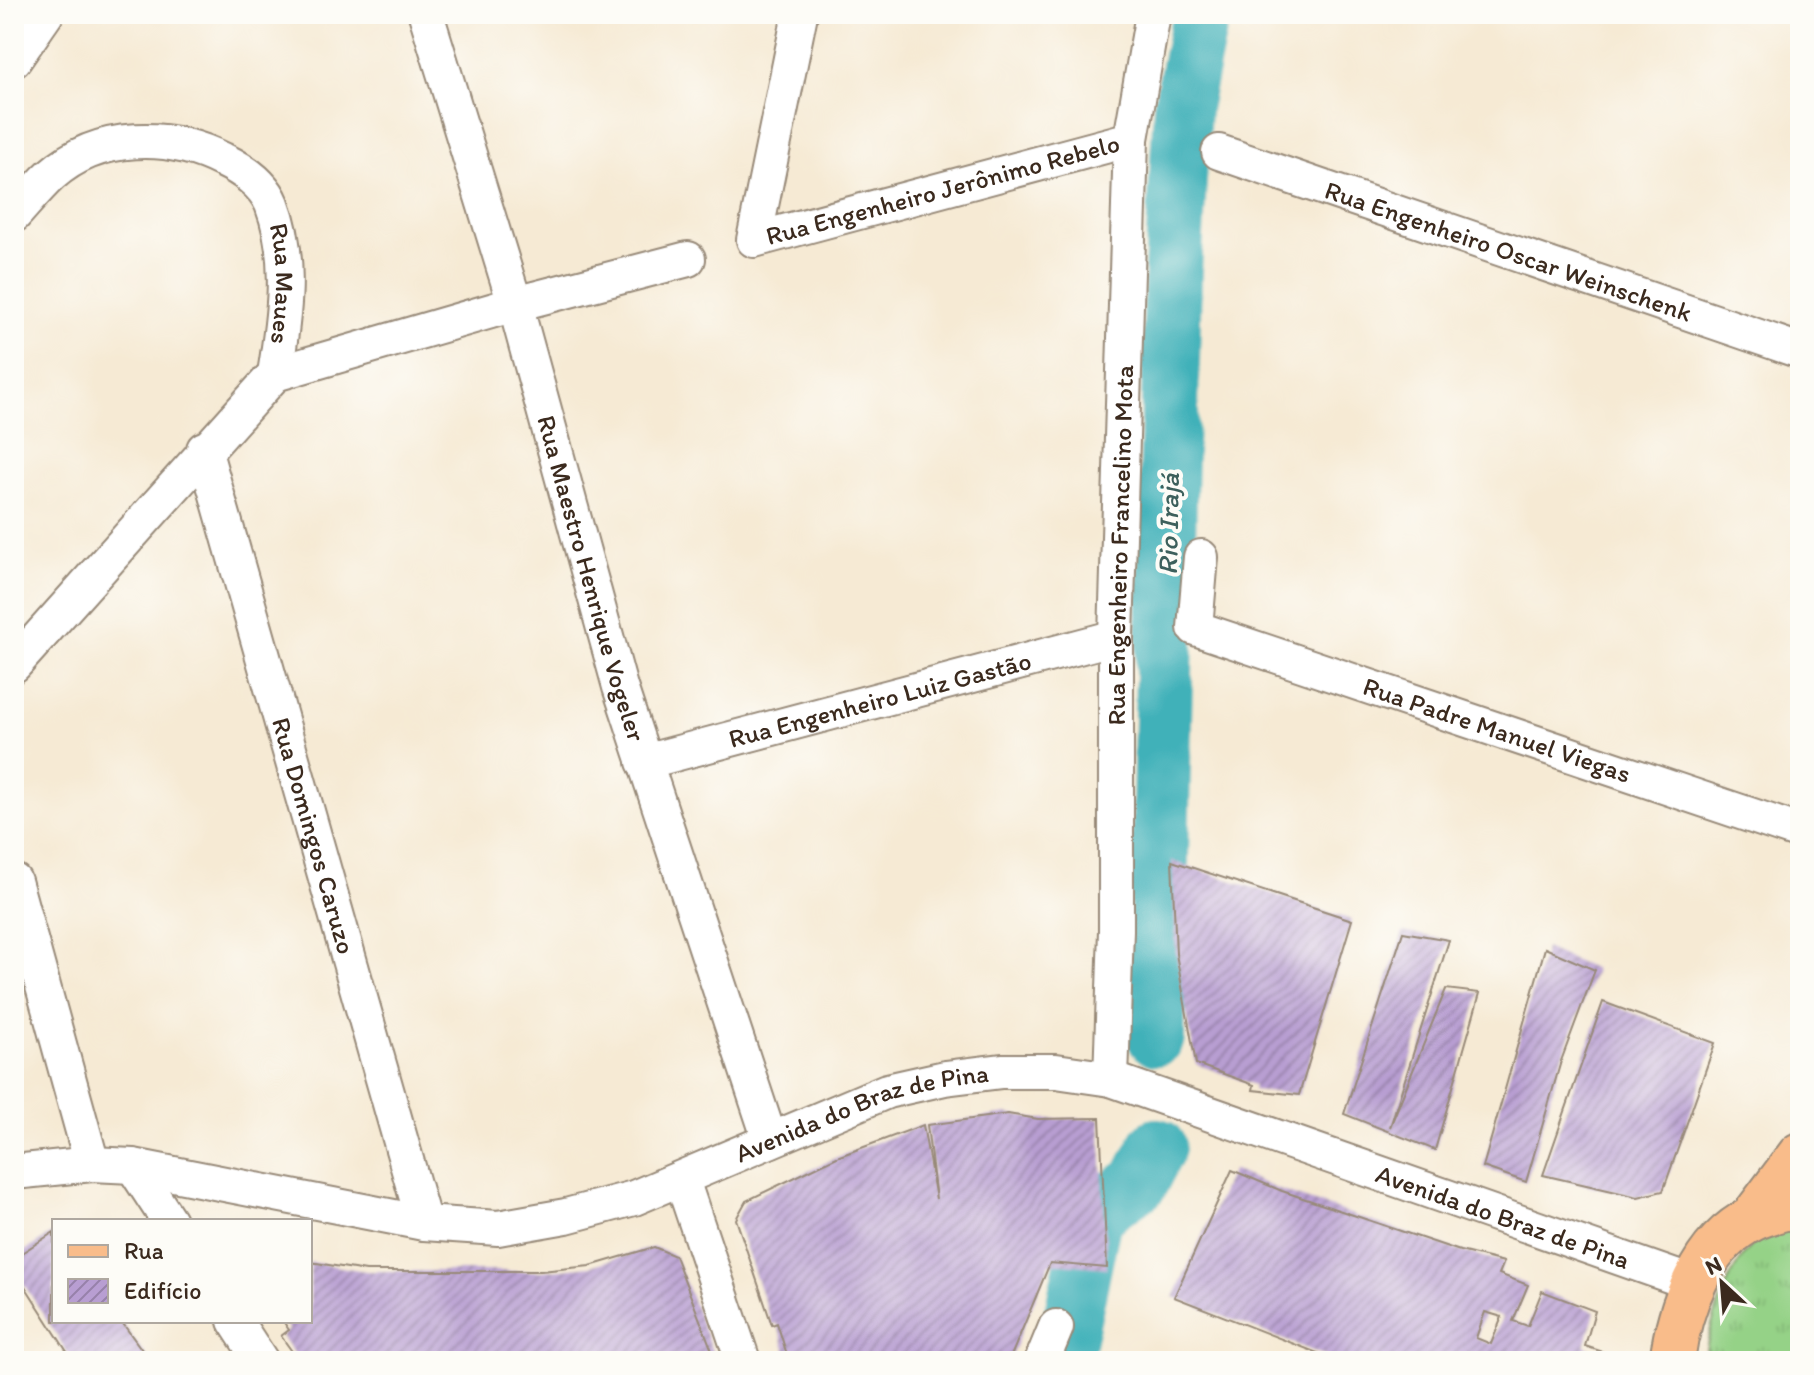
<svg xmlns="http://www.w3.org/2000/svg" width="1814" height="1375" font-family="Itim,sans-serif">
  <defs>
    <pattern id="grass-tufts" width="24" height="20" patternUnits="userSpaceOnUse" patternTransform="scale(2)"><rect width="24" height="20" fill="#95d287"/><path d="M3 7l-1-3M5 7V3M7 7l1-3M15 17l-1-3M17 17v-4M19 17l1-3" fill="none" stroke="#81b474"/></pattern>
    <pattern id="building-hatch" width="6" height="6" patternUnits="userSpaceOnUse" patternTransform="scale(2)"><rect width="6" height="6" fill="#b89ed2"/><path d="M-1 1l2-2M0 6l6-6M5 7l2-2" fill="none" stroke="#9781aa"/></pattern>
  </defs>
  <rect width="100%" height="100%" fill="#fdfcf7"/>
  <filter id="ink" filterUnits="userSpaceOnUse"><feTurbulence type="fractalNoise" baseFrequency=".0125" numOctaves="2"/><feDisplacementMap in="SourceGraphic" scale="16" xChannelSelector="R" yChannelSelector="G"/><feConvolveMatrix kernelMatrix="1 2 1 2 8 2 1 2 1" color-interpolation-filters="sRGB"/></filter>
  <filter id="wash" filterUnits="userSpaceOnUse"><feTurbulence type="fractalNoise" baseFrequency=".006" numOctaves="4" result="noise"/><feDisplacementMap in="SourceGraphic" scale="32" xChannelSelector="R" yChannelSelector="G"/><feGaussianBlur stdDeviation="1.8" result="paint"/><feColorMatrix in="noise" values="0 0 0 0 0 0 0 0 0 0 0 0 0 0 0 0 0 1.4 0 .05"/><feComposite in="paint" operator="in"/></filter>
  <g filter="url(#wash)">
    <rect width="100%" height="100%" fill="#f6ead4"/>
    <path fill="url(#grass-tufts)" stroke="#687e52" stroke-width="2" d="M 1800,1219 L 1800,1361 L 1704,1361 C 1709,1326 1730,1259 1761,1238 C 1772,1230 1787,1225 1800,1219 Z"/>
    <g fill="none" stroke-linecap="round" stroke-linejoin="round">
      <path stroke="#40b1b9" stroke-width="58" d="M 1156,1037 L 1173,271 L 1182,107 L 1201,14
        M 1063,1361 L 1094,1214 L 1139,1183 L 1157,1147"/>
    </g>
    <g id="blocks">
      <path fill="url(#building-hatch)" fill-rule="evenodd" d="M 1172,861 L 1352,920 L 1299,1095 L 1253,1090 L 1254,1085 L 1196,1064 L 1176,954 Z
        M 1403,932 L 1449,940 L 1390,1127 L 1446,989 L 1480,993 L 1435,1150 L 1344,1114 Z
        M 1545,948 L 1595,970 L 1561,1061 L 1526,1182 L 1483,1167 Z
        M 1603,1002 L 1715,1043 L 1663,1191 L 1638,1197 L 1543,1175 Z
        M 1008,1114 L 1038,1119 L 1100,1118 L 1107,1268 L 1050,1263 L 1009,1361 L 789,1361 L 777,1323 L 772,1325 L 736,1219 L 746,1201 L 837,1157 L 923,1125 L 936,1199 L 927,1125 Z
        M 1232,1170 L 1282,1191 L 1460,1251 L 1504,1262 L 1499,1274 L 1528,1285 L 1513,1321 L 1528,1326 L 1542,1291 L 1595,1311 L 1585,1346 L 1609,1354 L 1608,1361 L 1338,1361 L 1174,1297 ZM 1485,1312 L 1502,1317 L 1491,1344 L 1476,1338 Z
        M 54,1232 L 54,1321 L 121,1321 L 150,1361 L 73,1361 L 14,1269 L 14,1258 Z
        M 654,1247 L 675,1256 L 716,1361 L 299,1361 L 281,1336 L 289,1330 L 283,1321 L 310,1321 L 310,1262 L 366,1271 L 541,1271 L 590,1266 Z"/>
    </g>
  </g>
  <g filter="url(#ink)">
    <use href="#blocks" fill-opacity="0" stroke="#988a79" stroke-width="2"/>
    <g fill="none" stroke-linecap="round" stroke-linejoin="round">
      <g stroke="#988a79" stroke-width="38">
        <g id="minor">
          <path id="s1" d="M 426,14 L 515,304 L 620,687 L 770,1140"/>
          <path id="s2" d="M 800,14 L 754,240 L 1131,139"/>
          <path d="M 14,60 L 46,14"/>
          <path id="s3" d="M 1219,152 L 1800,351"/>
          <path id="s4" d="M 14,215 C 26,202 38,187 51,175 C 99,132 170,133 223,160 C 242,169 264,184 272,204 C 293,259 284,318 275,374 L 14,665"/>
          <path d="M 275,374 L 515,304 L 688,259"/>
          <path id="s5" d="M 204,449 L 424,1223"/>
          <path id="s6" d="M 1201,557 L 1195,628 L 1800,832"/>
          <path id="s7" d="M 644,762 L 1116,637"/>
          <path d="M 14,881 L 92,1164"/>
          <path id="s8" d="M 1111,1079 L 1116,930 L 1116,637 L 1131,139 L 1153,14"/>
          <path d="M 133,1166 L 169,1221"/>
          <path id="s9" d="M 14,1172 L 92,1164 L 133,1166 L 424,1223 L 498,1228 L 566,1216 L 634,1198 L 887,1091 L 945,1078 L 1002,1071 L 1056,1071 L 1111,1079 L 1692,1283"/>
          <path d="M 682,1180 L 743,1361"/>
          <path d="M 235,1321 L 261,1361"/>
          <path d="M 1042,1361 L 1056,1327"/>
        </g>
      </g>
      <g stroke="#988a79" stroke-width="48">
        <path id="major" d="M 1752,1219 L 1800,1155
          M 1672,1361 C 1679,1309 1701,1244 1752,1219 C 1766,1212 1785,1208 1800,1204"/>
      </g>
      <use href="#minor" stroke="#fff" stroke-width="34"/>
      <use href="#major" stroke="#f9bc8a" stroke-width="44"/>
    </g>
  </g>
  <g text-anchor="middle" stroke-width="8" stroke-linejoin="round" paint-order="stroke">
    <g font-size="26" fill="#3b2a1e" stroke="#fdfcf7">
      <text dy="9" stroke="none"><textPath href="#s2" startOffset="426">Rua Engenheiro Jerônimo Rebelo</textPath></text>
      <text dy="9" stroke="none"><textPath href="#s3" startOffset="306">Rua Engenheiro Oscar Weinschenk</textPath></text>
      <text dy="9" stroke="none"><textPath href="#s4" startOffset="386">Rua Maues</textPath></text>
      <text dy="9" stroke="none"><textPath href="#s8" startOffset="534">Rua Engenheiro Francelino Mota</textPath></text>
      <text dy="9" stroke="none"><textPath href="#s1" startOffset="588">Rua Maestro Henrique Vogeler</textPath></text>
      <text dy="9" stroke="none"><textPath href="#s7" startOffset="244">Rua Engenheiro Luiz Gastão</textPath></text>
      <text dy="9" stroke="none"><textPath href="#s6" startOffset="390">Rua Padre Manuel Viegas</textPath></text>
      <text dy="9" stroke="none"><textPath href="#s5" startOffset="402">Rua Domingos Caruzo</textPath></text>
      <text dy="9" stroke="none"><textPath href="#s9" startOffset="874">Avenida do Braz de Pina</textPath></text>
      <text dy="9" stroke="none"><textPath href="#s9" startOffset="1546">Avenida do Braz de Pina</textPath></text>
    </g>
    <g font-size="28" font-style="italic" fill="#3d605c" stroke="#fdfcf7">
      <text transform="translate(1168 524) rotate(-89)" y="10">Rio Irajá</text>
    </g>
  </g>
  <rect width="1814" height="1375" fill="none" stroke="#fdfcf7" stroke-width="48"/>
  <rect x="52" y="1219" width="260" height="104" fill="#fdfcf7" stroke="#afa8a0" stroke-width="2"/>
  <rect x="68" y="1245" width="40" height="12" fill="#f9bc8a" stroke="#afa8a0" stroke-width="2"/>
  <text x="124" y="1259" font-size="24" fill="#3b2a1e">Rua</text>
  <rect x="68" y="1279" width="40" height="24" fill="url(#building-hatch)" stroke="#afa8a0" stroke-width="2"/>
  <text x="124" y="1299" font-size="24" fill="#3b2a1e">Edifício</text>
  <g transform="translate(1722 1283) rotate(334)" stroke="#fdfcf7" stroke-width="6" paint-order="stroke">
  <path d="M0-6L14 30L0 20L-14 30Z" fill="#3b2a1e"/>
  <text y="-12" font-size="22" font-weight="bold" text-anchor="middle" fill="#3b2a1e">N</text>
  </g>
</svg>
